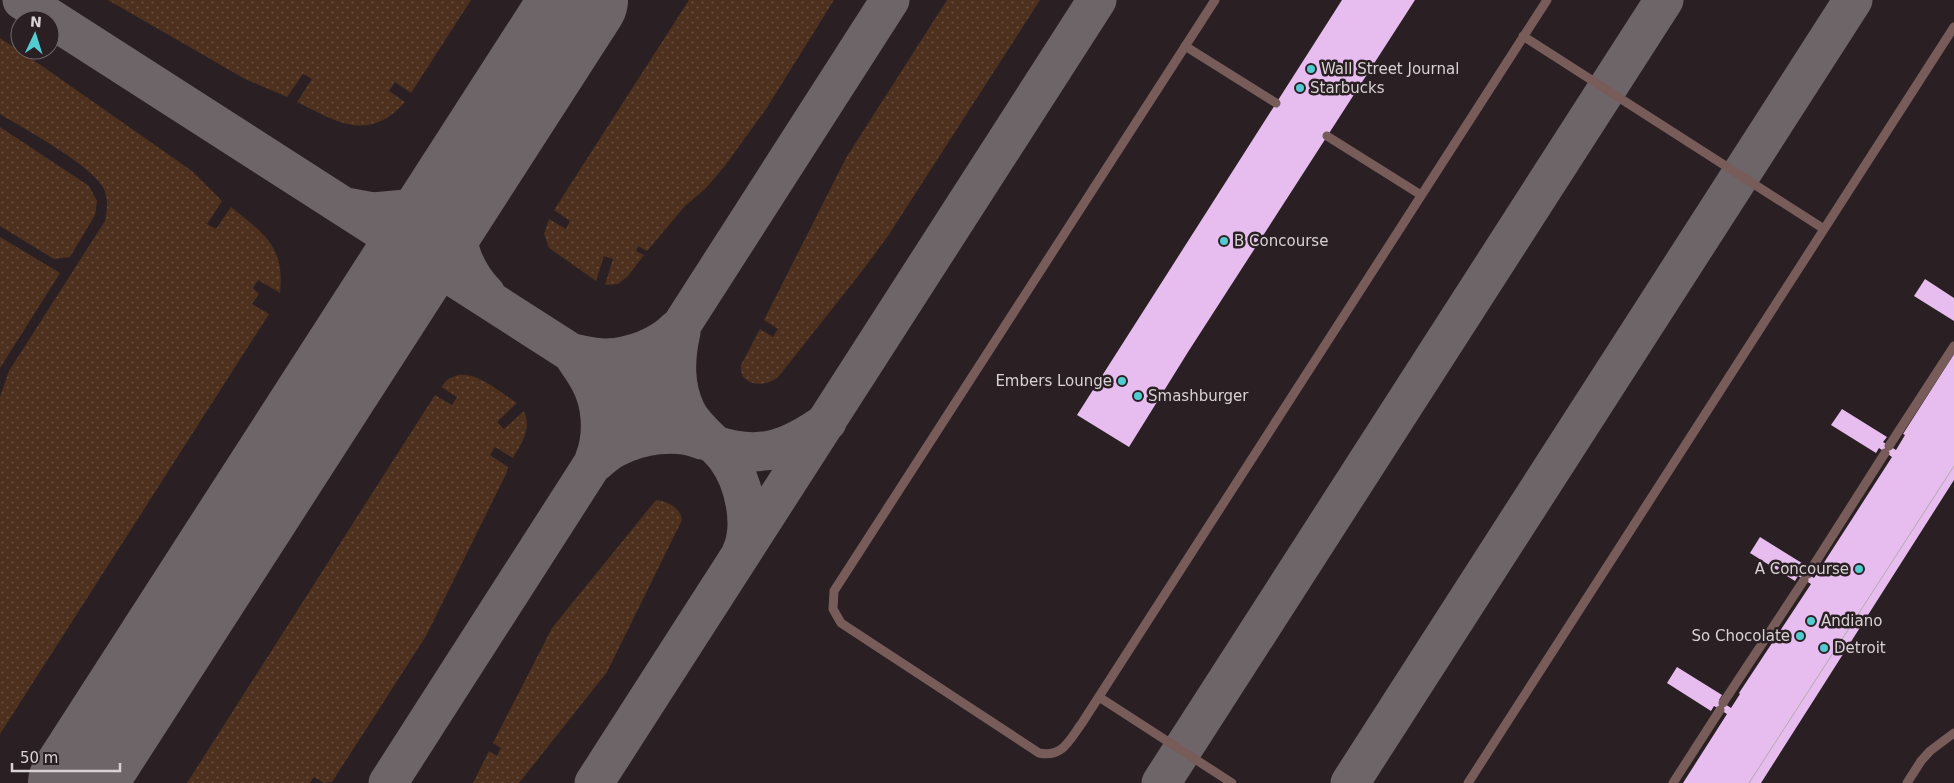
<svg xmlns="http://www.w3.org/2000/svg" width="1954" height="783" font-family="'DejaVu Sans',sans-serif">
  <defs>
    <pattern id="grass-dots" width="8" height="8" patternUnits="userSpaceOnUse" patternTransform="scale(1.25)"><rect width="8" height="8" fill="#4d301d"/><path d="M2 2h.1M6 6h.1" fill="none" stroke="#664d3d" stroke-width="1.8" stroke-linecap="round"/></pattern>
  </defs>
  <rect width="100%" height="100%" fill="#2a2024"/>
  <path fill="url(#grass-dots)" d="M 108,0 L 471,0 L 411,93 L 395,82 L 389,91 L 405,102 C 369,143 337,122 297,102 L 312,79 L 303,74 L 287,97 L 245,79 Z
    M 689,0 L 834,0 L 766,109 L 724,167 L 705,189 L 685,206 L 647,251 L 638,246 L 636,251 L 644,255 L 628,276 L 618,284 L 605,285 L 613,259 L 604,256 L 596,281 L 549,248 L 544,234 L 549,219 L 566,229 L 570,221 L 554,210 Z
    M 947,0 L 1040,0 L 888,236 L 862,271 L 779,376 C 766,389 738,386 741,365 L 760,329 L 773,337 L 778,329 L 764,320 L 846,158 Z
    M 0,38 L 32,59 L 192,171 L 222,201 L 207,224 L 216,229 L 231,207 C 264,234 285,246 280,293 L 258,280 L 253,288 L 259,294 L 252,304 L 269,314 L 0,734 L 0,397 L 9,371 L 105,221 C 107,209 109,198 103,187 C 88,163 26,130 0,114 Z
    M 0,127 L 89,186 L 97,201 L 95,215 L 70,257 L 54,259 L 0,226 Z
    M 0,237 L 60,273 L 0,368 Z
    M 458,375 C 480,373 499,392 517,403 L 497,422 L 504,429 L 524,411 C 532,429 522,442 513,458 L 495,447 L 490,455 L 508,467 L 506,474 L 426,636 L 332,782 L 324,783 L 314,777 L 310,783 L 187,783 L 435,395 L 452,405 L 457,397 L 441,387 L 448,379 Z
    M 656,500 C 667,501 681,508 682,520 L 607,672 L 519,783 L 473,783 L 489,751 L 497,756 L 501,748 L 493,743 L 552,628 Z"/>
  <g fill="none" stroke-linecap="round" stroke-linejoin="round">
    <path stroke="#6e6568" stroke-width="39" d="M 22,0 L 715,445 C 761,460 789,449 827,422
      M 481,154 C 472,173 460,194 457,216 C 454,245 466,274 486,294
      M 346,207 L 373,212 L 406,209 L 438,197 L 474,163
      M 681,332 C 675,359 674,385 686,411 C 694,429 714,441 726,457 C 744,481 754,525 741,553
      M 594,460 C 604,435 602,403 589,380 C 584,370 577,362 572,353 C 583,355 595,358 606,358 C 631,357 660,347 677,329
      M 596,462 C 602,457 608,451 615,448 C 640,435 676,429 702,440
      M 388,783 L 890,0
      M 594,783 L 1097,0
      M 1161,783 L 1664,0
      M 1350,783 L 1853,0"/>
    <path stroke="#6e6568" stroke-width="96" d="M 76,783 L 580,0"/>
  </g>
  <path fill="#e7bcef" d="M 1342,0 L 1415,0 L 1188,352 L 1129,447 L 1077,415 Z
    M 1925,279 L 1954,298 L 1954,321 L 1914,296 Z
    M 1954,354 L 1954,480 L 1761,783 L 1683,783 L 1727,714 L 1714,706 L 1711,711 L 1667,683 L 1677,667 L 1722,695 L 1719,700 L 1731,708 L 1740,694 L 1739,693 L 1811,584 L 1798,576 L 1795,581 L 1750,553 L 1760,537 L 1805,565 L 1802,570 L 1814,578 L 1892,457 L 1879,448 L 1876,453 L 1831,425 L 1842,409 L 1887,437 L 1883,442 L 1896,450 L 1905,435 L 1903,434 Z"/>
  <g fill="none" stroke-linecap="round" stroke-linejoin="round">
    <path stroke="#785c5a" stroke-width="9" d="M 1215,0 L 834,591 L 833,609 L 841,623 L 1039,753 C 1063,758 1070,739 1082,723 L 1547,0
      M 1523,36 L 1824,229
      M 1185,46 L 1276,103
      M 1327,136 L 1421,195
      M 1889,446 L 1954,346
      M 1808,574 L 1885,453
      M 1099,697 L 1232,783
      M 1723,703 L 1804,580
      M 1468,783 L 1954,27
      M 1673,783 L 1720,710
      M 1907,783 L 1921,761 L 1930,751 L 1954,733"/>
    <path stroke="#b2aaad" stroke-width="1" d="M 1749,783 L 1954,466"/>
  </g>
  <g fill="#52ccd0" stroke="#2a2024" stroke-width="2">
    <circle cx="1311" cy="69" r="5"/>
    <circle cx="1300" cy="88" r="5"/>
    <circle cx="1224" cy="241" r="5"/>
    <circle cx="1122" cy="381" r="5"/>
    <circle cx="1138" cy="396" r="5"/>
    <circle cx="1859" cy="569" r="5"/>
    <circle cx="1811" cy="621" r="5"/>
    <circle cx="1800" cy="636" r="5"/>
    <circle cx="1824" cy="648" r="5"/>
  </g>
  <g text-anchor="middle" stroke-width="5" stroke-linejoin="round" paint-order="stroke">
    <g font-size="15" fill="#d9d2d5" stroke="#2a2024" text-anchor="start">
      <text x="1321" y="74">Wall Street Journal</text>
      <text x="1310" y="93">Starbucks</text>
      <text x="1234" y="246">B Concourse</text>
      <text x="1112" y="386" text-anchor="end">Embers Lounge</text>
      <text x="1148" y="401">Smashburger</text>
      <text x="1849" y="574" text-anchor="end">A Concourse</text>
      <text x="1821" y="626">Andiano</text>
      <text x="1790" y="641" text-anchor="end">So Chocolate</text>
      <text x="1834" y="653">Detroit</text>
    </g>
  </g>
  <g transform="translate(35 35) rotate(4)"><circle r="24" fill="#2a2024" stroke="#70676b"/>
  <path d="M0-4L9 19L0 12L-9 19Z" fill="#52ccd0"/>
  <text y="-8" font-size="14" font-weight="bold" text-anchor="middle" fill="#d9d2d5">N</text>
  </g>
  <path d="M12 763v8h108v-8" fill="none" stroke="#d9d2d5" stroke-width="2.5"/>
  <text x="20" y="763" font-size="15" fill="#d9d2d5" stroke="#2a2024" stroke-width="4" paint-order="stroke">50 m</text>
</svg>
